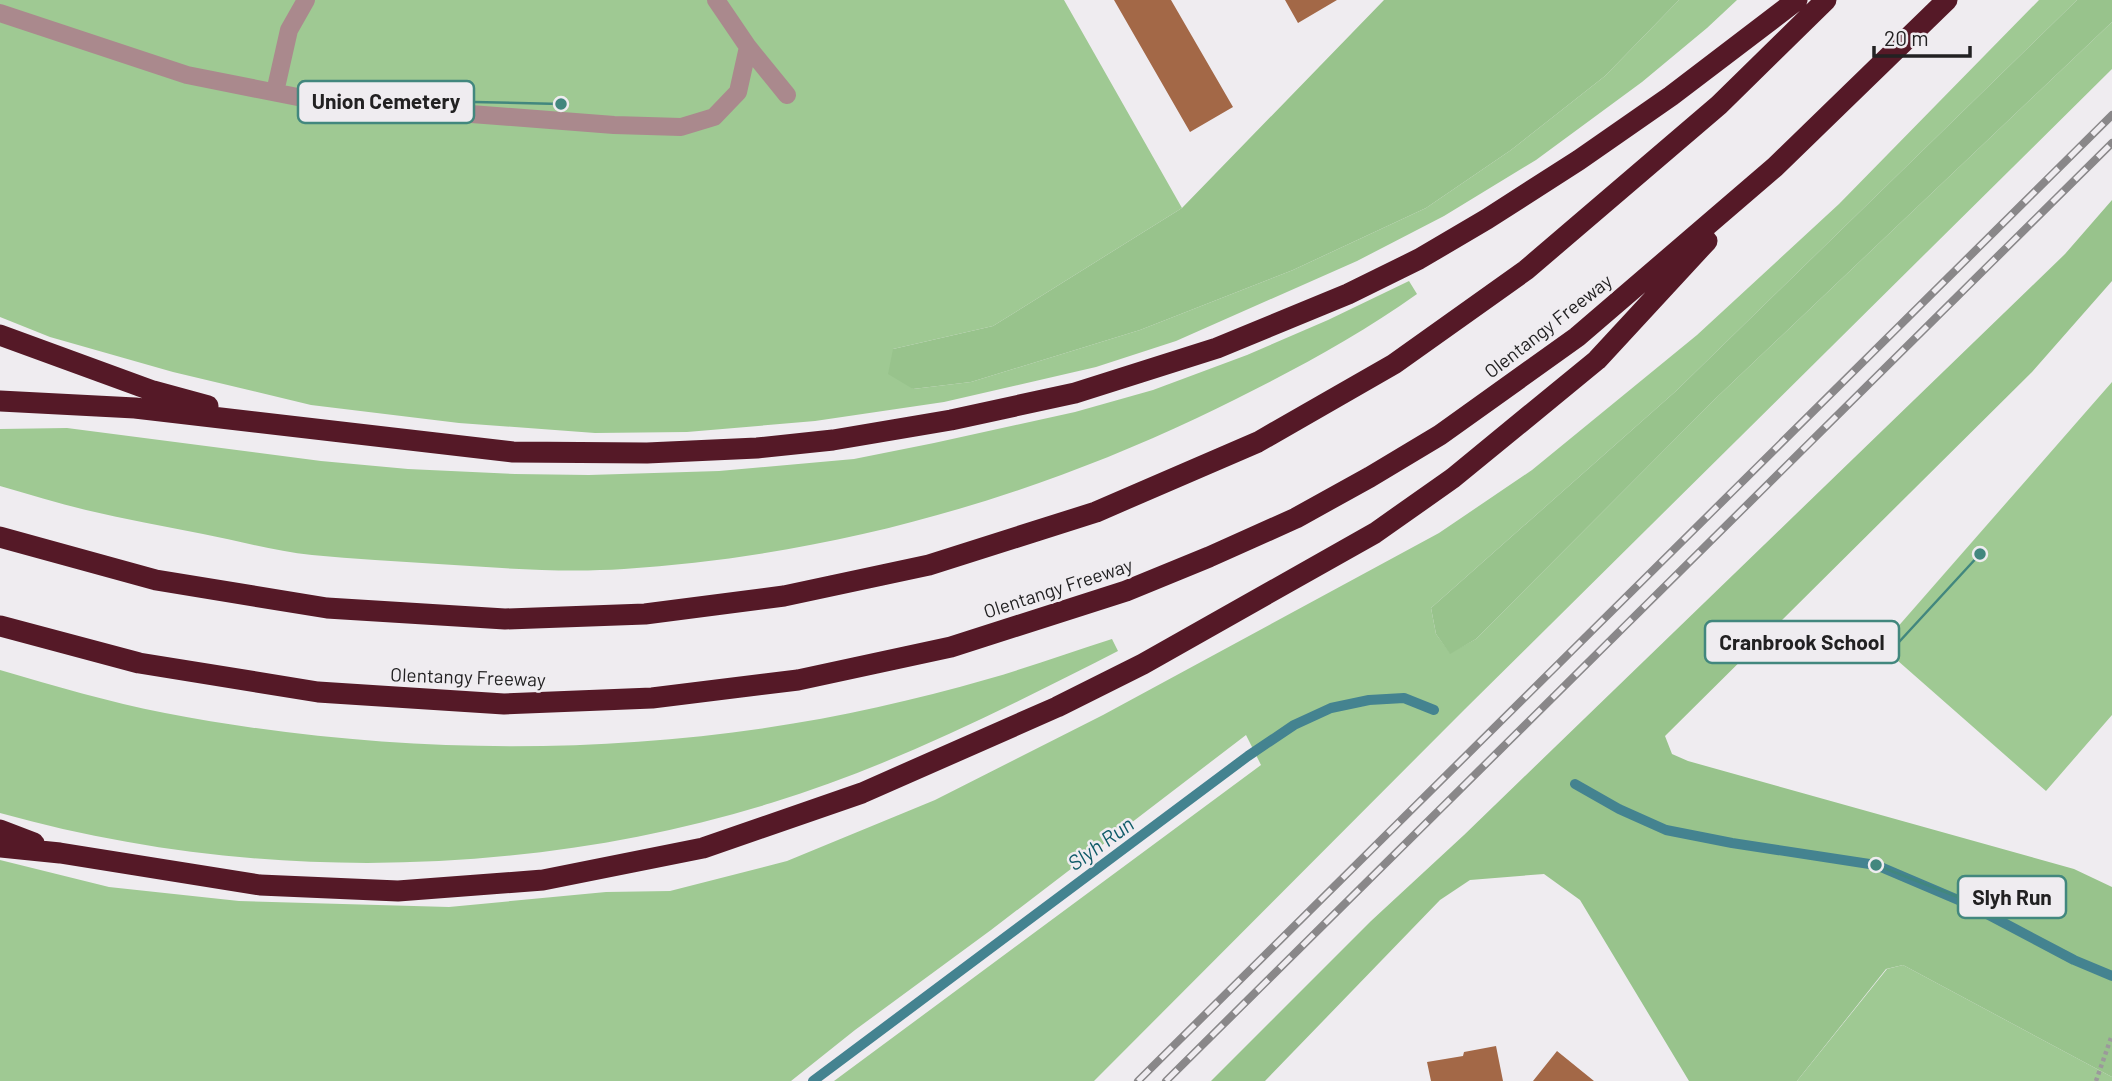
<svg xmlns="http://www.w3.org/2000/svg" width="2112" height="1081" font-family="Barlow,sans-serif">
  <rect width="100%" height="100%" fill="#efecf0"/>
  <path fill="#9fc993" d="M 0,0 L 1064,0 L 1182,208 L 993,326 L 893,349 L 913,389 L 971,382 L 1140,330 L 1293,270 L 1426,208 L 1511,150 L 1605,76 L 1679,0 L 1737,0 L 1707,28 L 1642,82 L 1536,160 L 1444,216 L 1357,261 L 1176,341 L 1096,367 L 944,402 L 815,421 L 687,432 L 595,433 L 459,423 L 311,405 L 173,372 L 50,337 L 0,317 Z
    M 2039,0 L 2077,0 L 1676,391 L 1431,608 L 1436,634 L 1450,653 L 1476,639 L 1715,399 L 2112,22 L 2112,69 L 1465,709 L 1094,1081 L 834,1081 L 1261,765 L 1246,735 L 991,930 L 855,1030 L 791,1081 L 0,1081 L 0,860 L 109,887 L 239,901 L 449,907 L 606,892 L 670,891 L 787,861 L 935,800 L 1103,715 L 1439,533 L 1532,470 L 1697,335 L 1839,204 Z
    M 1409,281 L 1417,294 C 1348,343 1272,382 1197,418 C 1017,503 823,556 624,569 C 562,573 500,568 438,564 C 396,561 354,559 312,555 C 275,551 239,541 203,534 C 164,526 124,519 86,510 C 57,503 29,494 0,486 L 0,429 L 67,428 L 321,461 L 408,469 L 515,474 L 589,475 L 719,471 L 854,459 L 934,443 L 1075,412 L 1153,390 L 1247,355 L 1328,320 Z
    M 2112,382 L 2112,715 L 2046,791 L 1881,646 Z
    M 1112,639 L 1118,651 C 1006,708 892,766 771,803 C 524,879 249,883 0,813 L 0,670 C 55,686 109,702 165,713 C 363,751 566,757 765,728 C 840,717 915,700 988,679 C 1030,667 1071,652 1112,639 Z
    M 1903,965 L 2112,1077 L 2112,1081 L 1797,1081 L 1887,969 Z"/>
  <path fill="#98c38c" d="M 1384,0 L 1679,0 L 1605,76 L 1511,150 L 1426,208 L 1293,270 L 1140,330 L 971,382 L 913,389 L 888,374 L 893,349 L 993,326 L 1182,208 Z
    M 2077,0 L 2112,0 L 2112,22 L 1715,399 L 1476,639 L 1450,654 L 1436,634 L 1431,608 L 1676,391 Z
    M 2112,200 L 2112,281 L 2032,372 L 1665,736 L 1672,754 L 1688,761 L 2074,869 L 2112,887 L 2112,1077 L 1903,965 L 1886,969 L 1797,1081 L 1689,1081 L 1580,900 L 1544,874 L 1470,880 L 1440,900 L 1265,1081 L 1211,1081 L 1371,921 L 1464,835 L 2065,254 Z"/>
  <g fill="none" stroke-linecap="round" stroke-linejoin="round">
    <path stroke="#448390" stroke-width="10" d="M 1575,784 L 1619,809 L 1666,830 L 1732,843 L 1876,865 L 1970,905 L 2074,960 L 2112,976
      M 813,1081 L 1248,756 L 1294,725 L 1331,708 L 1369,700 L 1404,698 L 1434,710"/>
  </g>
  <path fill="#a36847" d="M 1114,0 L 1171,0 L 1233,107 L 1190,132 Z
    M 1285,0 L 1337,0 L 1298,23 Z
    M 1496,1046 L 1503,1081 L 1431,1081 L 1427,1062 L 1463,1056 L 1464,1052 Z
    M 1557,1051 L 1594,1081 L 1533,1081 Z"/>
  <g fill="none" stroke-linecap="round" stroke-linejoin="round">
    <path stroke="#9b999b" stroke-width="4.5" stroke-dasharray="3.5 3.5" stroke-linecap="butt" d="M 2096,1081 L 2112,1035"/>
    <path stroke="#aa898d" stroke-width="18" d="M 716,0 L 748,47 L 787,95
      M 0,13 L 187,75 L 328,103 L 614,125 L 681,127 L 714,117 L 738,92 L 748,47
      M 275,92 L 289,30 L 306,0"/>
    <path stroke="#551927" stroke-width="21" d="M 0,335 L 153,391 L 208,406
      M 0,401 L 135,408 L 513,452 L 647,453 L 757,448 L 833,440 L 951,420 L 1075,393 L 1217,348 L 1348,294 L 1419,259 L 1487,219 L 1579,160 L 1671,96 L 1797,0
      M 0,537 L 156,580 L 327,608 L 505,619 L 645,614 L 784,596 L 929,565 L 1096,512 L 1258,442 L 1394,364 L 1526,270 L 1719,105 L 1826,0
      M 0,626 L 139,663 L 318,692 L 504,704 L 652,698 L 798,680 L 951,647 L 1126,591 L 1209,557 L 1296,518 L 1370,477 L 1440,435 L 1577,337 L 1775,167 L 1947,0
      M 0,830 L 34,843
      M 0,847 L 60,853 L 260,885 L 398,891 L 543,880 L 703,848 L 862,793 L 1057,707 L 1143,664 L 1375,533 L 1453,478 L 1597,360 L 1707,241"/>
    <g stroke="#898789" stroke-width="8">
      <path id="rail" d="M 1138,1081 L 2112,115
        M 1166,1081 L 2112,143"/>
    </g>
    <use href="#rail" stroke="#efecf0" stroke-width="5" stroke-dasharray="16" stroke-linecap="butt"/>
  </g>
  <g text-anchor="middle" stroke-width="5" stroke-linejoin="round" paint-order="stroke">
    <g font-size="19" fill="#222122" stroke="#efecf0">
      <text transform="translate(1548 326) rotate(-38)" y="7">Olentangy Freeway</text>
      <text transform="translate(1058 588) rotate(-18)" y="7">Olentangy Freeway</text>
      <text transform="translate(468 677) rotate(2)" y="7">Olentangy Freeway</text>
    </g>
    <g font-size="21" font-style="italic" fill="#0f5b68" stroke="#efecf0">
      <text transform="translate(1101 844) rotate(-36)" y="7">Slyh Run</text>
    </g>
  </g>
  <path fill="none" stroke="#42877e" stroke-width="2.5" d="M561 104L474 102M1980 554L1899 642M1876 865L1958 897"/>
  <g fill="#42877e" stroke="#efecf0" stroke-width="2.5">
    <circle cx="561" cy="104" r="7"/>
    <circle cx="1980" cy="554" r="7"/>
    <circle cx="1876" cy="865" r="7"/>
  </g>
  <g fill="#efecf0" stroke="#42877e" stroke-width="2.5">
    <rect x="298" y="81" width="176" height="42" rx="7"/>
    <rect x="1705" y="621" width="194" height="42" rx="7"/>
    <rect x="1958" y="876" width="108" height="42" rx="7"/>
  </g>
  <g font-size="21" text-anchor="middle" font-weight="bold" fill="#222122">
    <text x="386" y="109">Union Cemetery</text>
    <text x="1802" y="650">Cranbrook School</text>
    <text x="2012" y="905">Slyh Run</text>
  </g>
  <path d="M1874 46v10h96v-10" fill="none" stroke="#222122" stroke-width="3.5"/>
  <text x="1884" y="46" font-size="21" fill="#222122" stroke="#efecf0" stroke-width="5" paint-order="stroke">20 m</text>
</svg>
